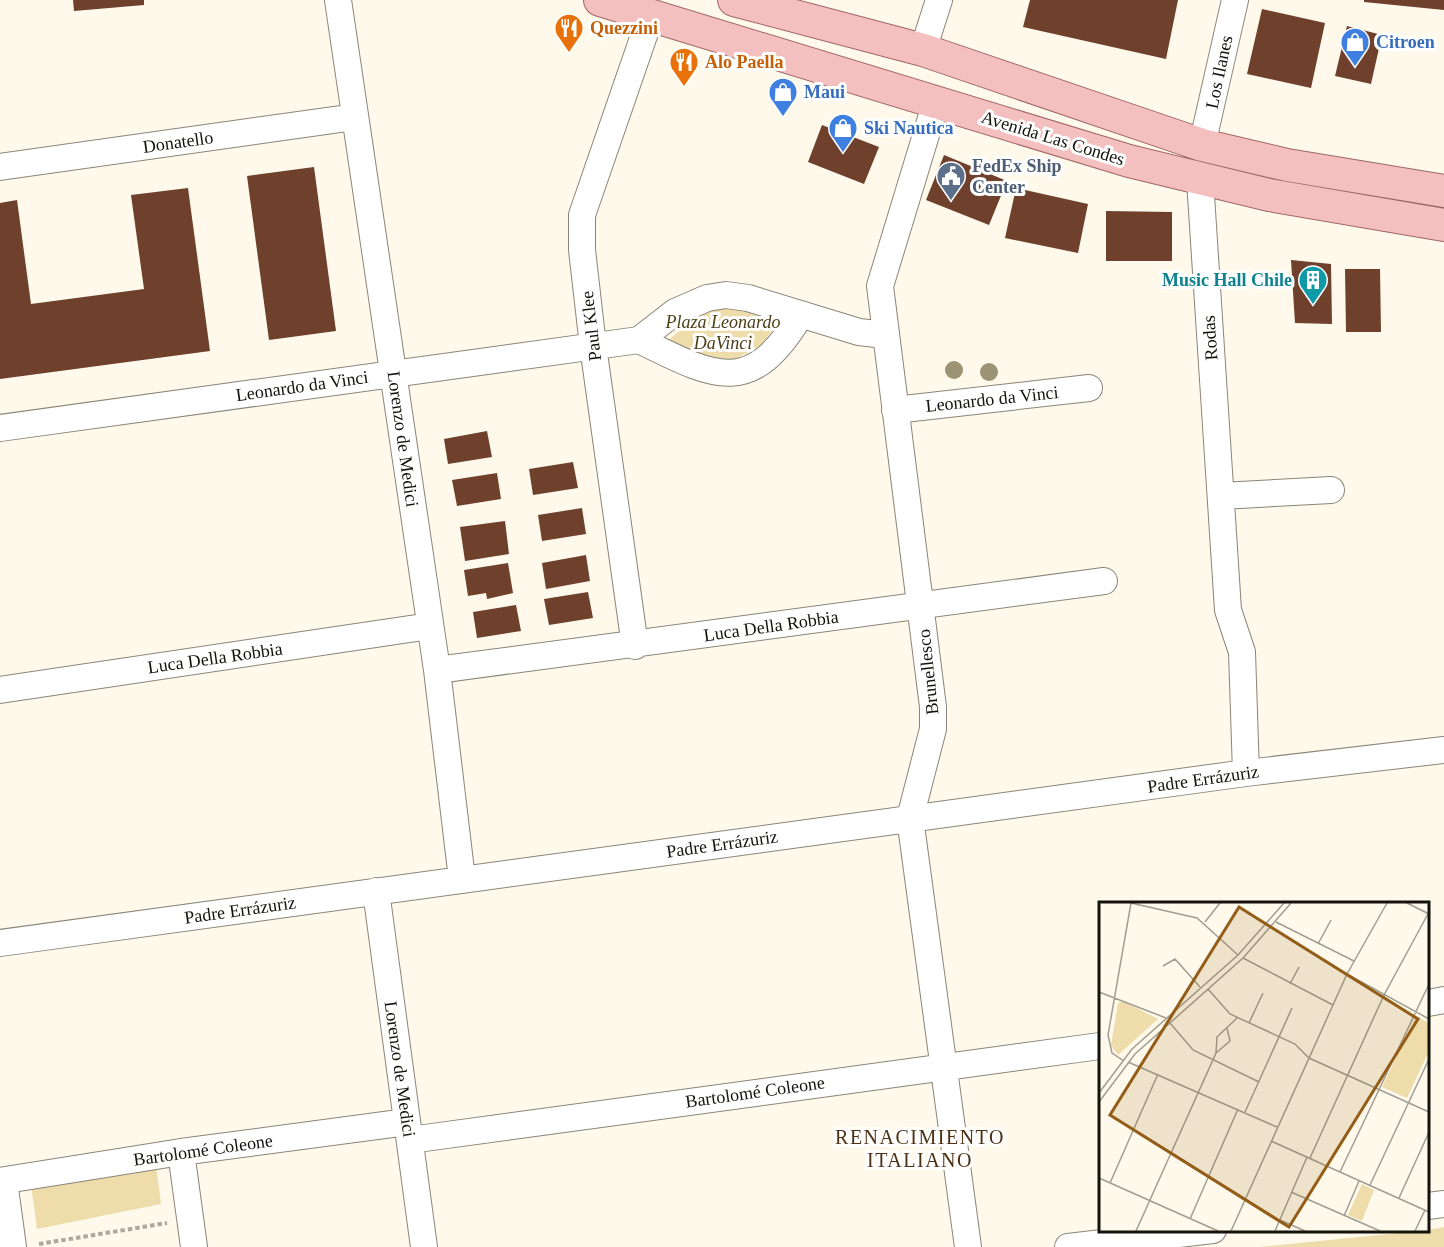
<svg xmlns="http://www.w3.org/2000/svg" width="1444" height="1247" font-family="Georgia,serif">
  <rect width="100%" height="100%" fill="#fef9ea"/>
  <path fill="#eeddab" d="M 721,305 L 780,320 L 761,345 L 736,359 L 704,360 L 666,342 L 702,312 Z
    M 156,1165 L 161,1204 L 37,1229 L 31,1185 Z
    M 1444,1227 L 1444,1247 L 1260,1247 L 1428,1230 Z"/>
  <path fill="#6f412c" d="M 73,0 L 144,0 L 144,5 L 74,11 Z
    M 1030,0 L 1178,0 L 1166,59 L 1023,27 Z
    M 1364,0 L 1444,0 L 1444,10 L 1364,2 Z
    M 1262,9 L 1325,23 L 1311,88 L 1247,74 Z
    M 1347,26 L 1382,35 L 1371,84 L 1335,76 Z
    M 822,125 L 879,147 L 864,184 L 808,162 Z
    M 944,155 L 1007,181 L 989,225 L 926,200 Z
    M 314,167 L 336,331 L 269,340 L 247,176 Z
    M 188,188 L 210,351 L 0,379 L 0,203 L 17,200 L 31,304 L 144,289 L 131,195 Z
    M 1016,188 L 1088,204 L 1078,253 L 1005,238 Z
    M 1106,211 L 1172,212 L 1172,261 L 1106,261 Z
    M 1291,260 L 1331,264 L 1332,324 L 1295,323 Z
    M 1345,269 L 1380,269 L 1381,332 L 1346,332 Z
    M 487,431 L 492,457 L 448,464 L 444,439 Z
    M 573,462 L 578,488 L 533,495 L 529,469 Z
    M 497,473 L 501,499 L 457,506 L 452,480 Z
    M 582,508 L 586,534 L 542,541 L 538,515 Z
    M 505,521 L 509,554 L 465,561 L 460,527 Z
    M 586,555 L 590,581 L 546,589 L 542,563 Z
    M 508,563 L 513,593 L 487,599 L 486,593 L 468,596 L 464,570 Z
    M 588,592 L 593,618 L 549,625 L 544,599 Z
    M 516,605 L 521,631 L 477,638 L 473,612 Z"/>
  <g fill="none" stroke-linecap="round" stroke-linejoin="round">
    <g stroke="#8a8578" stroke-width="28">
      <path id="minor" d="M 338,0 L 437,670 L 462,879
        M 923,50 L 939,0
        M 936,102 L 880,286 L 933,707 L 933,729 L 910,818 L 968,1247
        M 1202,145 L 1235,0
        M 0,167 L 355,117
        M 1200,180 L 1228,610 L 1242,652 L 1246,773
        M 639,340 C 714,377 751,399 801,314
        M 895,410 L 1089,388
        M 0,428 L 639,340 L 675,312 L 707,298 L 726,295 L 748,298 L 859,332 L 885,335
        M 1221,496 L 1331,490
        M 635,646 L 593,346 L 582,250 L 582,215 L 651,15
        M 437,670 L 1104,581
        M 0,690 L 430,626
        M 376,891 L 424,1247
        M 0,943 L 1246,773 L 1444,750
        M 1428,1003 L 1444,1000
        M 410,1140 L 1100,1046
        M 181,1152 L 194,1247
        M 0,1181 L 181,1152 L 407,1122
        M 4,1181 L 13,1247
        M 1428,1206 L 1444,1204
        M 1068,1247 L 1213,1230"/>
    </g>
    <g stroke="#a06665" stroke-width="34">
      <path id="major" d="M 600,0 L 1129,161 L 1269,195 L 1444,225
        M 734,0 L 923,50 L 1202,145 L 1287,165 L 1444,191"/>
    </g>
    <path stroke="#aba89c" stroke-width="4" stroke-dasharray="4.5 3" stroke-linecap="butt" d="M 39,1244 L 167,1223"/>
    <use href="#minor" stroke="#fff" stroke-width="26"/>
    <use href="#major" stroke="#f4bfbf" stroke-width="32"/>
  </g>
  <g fill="#9c9375">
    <circle cx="954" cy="370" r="9"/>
    <circle cx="989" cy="372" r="9"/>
  </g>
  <defs>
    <g id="restaurant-pin" transform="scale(1.5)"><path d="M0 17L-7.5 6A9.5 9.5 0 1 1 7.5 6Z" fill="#e8710a" stroke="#fff"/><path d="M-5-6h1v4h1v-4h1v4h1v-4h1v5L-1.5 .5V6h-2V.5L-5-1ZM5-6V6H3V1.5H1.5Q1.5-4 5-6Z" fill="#fff"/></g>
    <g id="shop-pin" transform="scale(1.5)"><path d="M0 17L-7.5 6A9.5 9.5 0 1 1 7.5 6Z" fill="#3f7fe0" stroke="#fff"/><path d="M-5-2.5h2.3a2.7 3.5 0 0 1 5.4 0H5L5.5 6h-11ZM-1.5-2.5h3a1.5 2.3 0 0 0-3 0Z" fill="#fff"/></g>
    <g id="civic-pin" transform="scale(1.5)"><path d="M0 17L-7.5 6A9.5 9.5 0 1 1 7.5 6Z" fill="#5c6f8a" stroke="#fff"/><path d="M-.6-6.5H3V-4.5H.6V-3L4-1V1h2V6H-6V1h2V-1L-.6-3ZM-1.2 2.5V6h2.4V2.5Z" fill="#fff"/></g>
    <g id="building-pin" transform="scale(1.5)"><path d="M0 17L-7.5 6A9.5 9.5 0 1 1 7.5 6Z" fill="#0f9aa8" stroke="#fff"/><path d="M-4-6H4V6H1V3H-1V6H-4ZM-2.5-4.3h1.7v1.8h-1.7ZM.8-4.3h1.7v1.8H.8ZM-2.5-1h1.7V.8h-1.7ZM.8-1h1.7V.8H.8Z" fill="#fff"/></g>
  </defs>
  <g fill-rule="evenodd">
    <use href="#restaurant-pin" x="569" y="28"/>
    <use href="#shop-pin" x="1355" y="42"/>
    <use href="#restaurant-pin" x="684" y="62"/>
    <use href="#shop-pin" x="783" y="92"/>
    <use href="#shop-pin" x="843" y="128"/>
    <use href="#civic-pin" x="951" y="176"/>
    <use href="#building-pin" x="1313" y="280"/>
  </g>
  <g text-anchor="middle" stroke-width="6" stroke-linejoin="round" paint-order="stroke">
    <g font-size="18" font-weight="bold" fill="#c56008" stroke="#fff" text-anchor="start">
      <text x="590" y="34">Quezzini</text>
      <text x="705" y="68">Alo Paella</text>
    </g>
    <g font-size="18" font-weight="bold" fill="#366cbe" stroke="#fff" text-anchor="start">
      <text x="1376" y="48">Citroen</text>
      <text x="804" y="98">Maui</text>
      <text x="864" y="134">Ski Nautica</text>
    </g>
    <g font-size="18" fill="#13120d" stroke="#fff">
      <text transform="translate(1219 72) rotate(-78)" y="6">Los Ilanes</text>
      <text transform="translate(1053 138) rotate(17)" y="6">Avenida Las Condes</text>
      <text transform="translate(178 142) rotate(-8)" y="6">Donatello</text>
      <text transform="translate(591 326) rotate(-97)" y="6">Paul Klee</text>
      <text transform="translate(1210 338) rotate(-94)" y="6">Rodas</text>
      <text transform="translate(302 386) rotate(-8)" y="6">Leonardo da Vinci</text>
      <text transform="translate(992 399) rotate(-6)" y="6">Leonardo da Vinci</text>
      <text transform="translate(403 439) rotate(82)" y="6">Lorenzo de Medici</text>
      <text transform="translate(771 626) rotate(-8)" y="6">Luca Della Robbia</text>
      <text transform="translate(215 658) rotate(-8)" y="6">Luca Della Robbia</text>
      <text transform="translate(928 672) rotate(-96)" y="6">Brunellesco</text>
      <text transform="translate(1203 779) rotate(-8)" y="6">Padre Errázuriz</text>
      <text transform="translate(722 844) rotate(-8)" y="6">Padre Errázuriz</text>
      <text transform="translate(240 910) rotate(-8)" y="6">Padre Errázuriz</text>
      <text transform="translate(400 1069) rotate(82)" y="6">Lorenzo de Medici</text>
      <text transform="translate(755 1092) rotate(-8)" y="6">Bartolomé Coleone</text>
      <text transform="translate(203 1150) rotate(-8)" y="6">Bartolomé Coleone</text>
    </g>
    <g font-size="18" font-weight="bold" fill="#4e5e75" stroke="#fff" text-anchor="start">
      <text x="972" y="172">FedEx Ship<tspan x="972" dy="21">Center</tspan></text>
    </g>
    <g font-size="18" font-weight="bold" fill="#0d838f" stroke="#fff" text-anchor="end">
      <text x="1292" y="286">Music Hall Chile</text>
    </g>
    <g font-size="18" font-style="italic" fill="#4c3f16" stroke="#fff">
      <text x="723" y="328">Plaza Leonardo<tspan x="723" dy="21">DaVinci</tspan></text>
    </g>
    <g font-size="20" letter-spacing="1.5" fill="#4d3112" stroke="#fff">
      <text x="920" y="1144">RENACIMIENTO<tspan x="920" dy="23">ITALIANO</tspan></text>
    </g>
  </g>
  <g transform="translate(1099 902)">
    <rect width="330" height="330" fill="#fef9ea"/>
    <path d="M 24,99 L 59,117 L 19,153 L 12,143 L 19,101 ZM 317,114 L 330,121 L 330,149 L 308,196 L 283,185 ZM 263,282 L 275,288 L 263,319 L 249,313 Z" fill="#eeddab"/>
    <path fill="none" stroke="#a09d92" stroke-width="1.5" d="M 32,1 L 98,16 L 139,53M 308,1 L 330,12M 106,20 L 121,1M 177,20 L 255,59M 219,42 L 232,18M 144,56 L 234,103M 64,64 L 76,57 L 101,85M 248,72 L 330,117M 191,82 L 200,65M 109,87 L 131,112 L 196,142 L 210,156 L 330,210M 0,90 L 67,116M 71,121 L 94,148 L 160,180M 150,121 L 164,91M 117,151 L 131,139 L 128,126M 25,159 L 13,151 L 9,133 L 32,1M 29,160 L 178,225M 0,191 L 33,147 L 139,53 L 185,1M 0,200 L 36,152 L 144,56 L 192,1M 146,210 L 193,106M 172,239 L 330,310M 211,256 L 285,93 L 330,10M 241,270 L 330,82M 0,276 L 119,329M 11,281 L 59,172M 271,283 L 330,157M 192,290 L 281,329M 300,296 L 330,230M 245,314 L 260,279M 91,317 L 139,207M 181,318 L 206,329M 37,329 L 117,151 L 118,135 L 138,116M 132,329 L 248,72 L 288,1M 176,329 L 208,255M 316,329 L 326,308"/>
    <path fill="#945d17" fill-opacity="0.15" stroke="#945d17" stroke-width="3" d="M 140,5 L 319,117 L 190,325 L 11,213 Z"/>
    <rect width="330" height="330" fill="none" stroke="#13120d" stroke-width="3"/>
  </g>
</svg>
